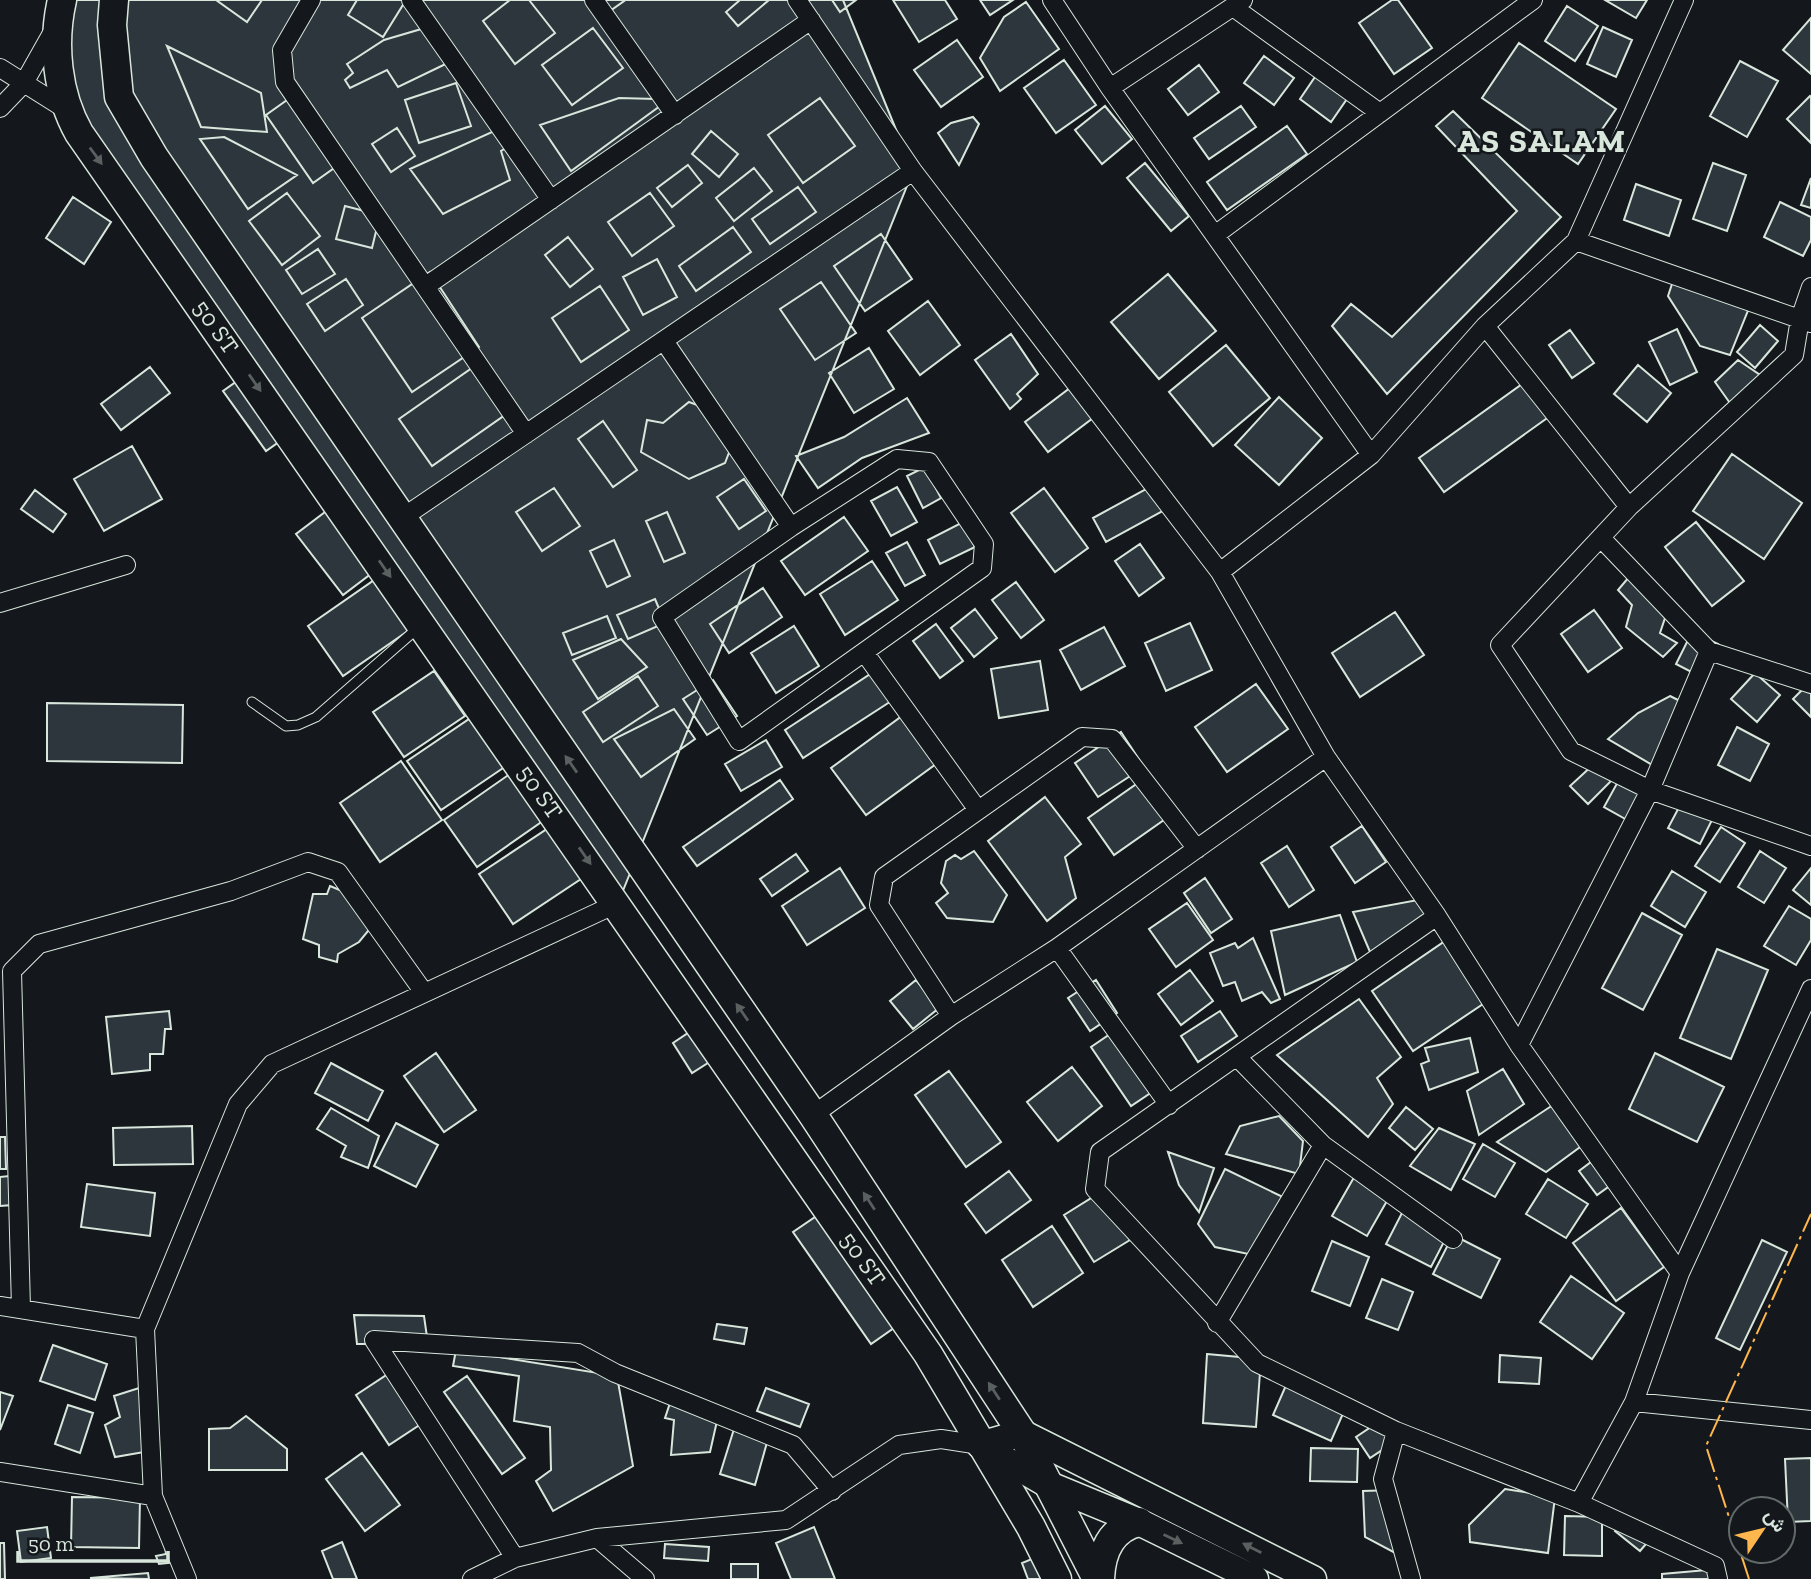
<svg xmlns="http://www.w3.org/2000/svg" width="1811" height="1579" font-family="'Zilla Slab',Vazirmatn,serif">
  <rect width="100%" height="100%" fill="#14181c"/>
  <path fill="#2c363c" stroke="#d8e6dc" stroke-width="2" d="M 62,0 L 843,0 L 913,171 L 618,903 L 79,133 Z
    M 216,0 L 262,0 L 247,22 Z
    M 357,0 L 406,0 L 383,37 L 348,15 Z
    M 510,0 L 529,0 L 555,33 L 515,64 L 483,21 Z
    M 588,0 L 623,0 L 624,1 L 600,18 Z
    M 740,0 L 769,0 L 738,26 L 726,12 Z
    M 832,0 L 856,0 L 840,12 Z
    M 893,0 L 945,0 L 957,19 L 919,42 Z
    M 980,0 L 1013,0 L 990,15 Z
    M 1392,0 L 1398,0 L 1432,48 L 1394,74 L 1359,23 Z
    M 1605,0 L 1647,0 L 1636,18 Z
    M 1026,2 L 1059,49 L 1000,91 L 980,58 L 1004,17 Z
    M 1567,6 L 1598,26 L 1575,61 L 1545,41 Z
    M 1811,18 L 1811,74 L 1783,50 Z
    M 435,25 L 456,59 L 398,87 L 387,70 L 350,88 L 345,80 L 353,73 L 347,64 L 384,40 Z
    M 1603,27 L 1632,40 L 1616,77 L 1587,64 Z
    M 593,28 L 623,68 L 572,105 L 542,65 Z
    M 957,40 L 983,77 L 941,107 L 914,70 Z
    M 1519,43 L 1616,109 L 1578,164 L 1482,98 Z
    M 167,46 L 261,93 L 267,132 L 201,127 Z
    M 1264,56 L 1294,78 L 1274,105 L 1244,83 Z
    M 1064,60 L 1096,105 L 1056,133 L 1024,88 Z
    M 1740,61 L 1778,81 L 1747,137 L 1710,116 Z
    M 1199,65 L 1219,92 L 1188,115 L 1168,89 Z
    M 1317,74 L 1349,96 L 1331,122 L 1300,99 Z
    M 456,83 L 471,126 L 419,143 L 405,100 Z
    M 297,93 L 344,161 L 313,183 L 266,115 Z
    M 1810,96 L 1811,97 L 1811,143 L 1787,119 Z
    M 619,98 L 656,99 L 660,106 L 571,171 L 540,125 Z
    M 820,98 L 855,146 L 803,183 L 768,135 Z
    M 1105,106 L 1132,139 L 1102,164 L 1075,130 Z
    M 1241,106 L 1256,127 L 1209,159 L 1194,138 Z
    M 1453,111 L 1561,217 L 1387,394 L 1332,326 L 1351,304 L 1392,337 L 1517,211 L 1436,126 Z
    M 973,117 L 979,124 L 959,165 L 938,133 L 951,123 Z
    M 1287,126 L 1307,154 L 1227,210 L 1207,182 Z
    M 503,127 L 511,145 L 501,151 L 510,180 L 443,214 L 410,169 Z
    M 397,128 L 415,156 L 391,172 L 372,144 Z
    M 711,131 L 738,154 L 719,177 L 692,154 Z
    M 224,137 L 297,175 L 248,209 L 200,139 Z
    M 1145,163 L 1189,216 L 1171,231 L 1127,178 Z
    M 1713,163 L 1746,175 L 1727,231 L 1693,219 Z
    M 688,165 L 702,183 L 672,207 L 657,188 Z
    M 754,168 L 772,191 L 734,221 L 716,198 Z
    M 1811,178 L 1811,208 L 1801,205 Z
    M 1636,184 L 1681,200 L 1669,236 L 1624,220 Z
    M 798,187 L 816,212 L 770,244 L 752,219 Z
    M 287,193 L 320,236 L 282,265 L 249,221 Z
    M 650,193 L 674,226 L 632,256 L 608,222 Z
    M 73,197 L 111,222 L 84,264 L 46,238 Z
    M 1780,202 L 1811,217 L 1811,240 L 1803,256 L 1764,237 Z
    M 345,206 L 380,215 L 372,248 L 336,239 Z
    M 733,227 L 751,252 L 696,291 L 679,266 Z
    M 881,234 L 912,279 L 865,311 L 834,266 Z
    M 568,237 L 593,269 L 570,287 L 545,255 Z
    M 318,249 L 335,274 L 302,294 L 286,270 Z
    M 657,259 L 677,297 L 643,315 L 623,277 Z
    M 430,272 L 479,347 L 412,392 L 362,318 Z
    M 1168,274 L 1216,331 L 1159,379 L 1111,322 Z
    M 1674,278 L 1749,308 L 1730,355 L 1700,346 L 1668,296 Z
    M 346,279 L 363,305 L 325,331 L 307,304 Z
    M 821,282 L 856,333 L 815,360 L 780,309 Z
    M 600,286 L 629,330 L 581,362 L 552,318 Z
    M 928,301 L 960,345 L 920,375 L 888,331 Z
    M 1760,325 L 1778,341 L 1755,368 L 1737,352 Z
    M 1677,329 L 1697,372 L 1670,385 L 1649,342 Z
    M 1570,330 L 1594,363 L 1572,378 L 1549,345 Z
    M 1011,334 L 1038,374 L 1017,394 L 1021,399 L 1010,409 L 975,360 Z
    M 1226,345 L 1270,398 L 1213,446 L 1169,392 Z
    M 869,348 L 894,389 L 854,413 L 829,373 Z
    M 1738,360 L 1769,381 L 1737,413 L 1715,382 Z
    M 482,361 L 515,408 L 432,466 L 399,419 Z
    M 1638,365 L 1671,393 L 1647,422 L 1614,394 Z
    M 150,367 L 170,393 L 121,430 L 101,404 Z
    M 250,372 L 293,432 L 266,451 L 223,391 Z
    M 1525,382 L 1550,416 L 1444,492 L 1419,458 Z
    M 1070,388 L 1093,418 L 1048,452 L 1025,422 Z
    M 1279,397 L 1322,438 L 1279,485 L 1235,445 Z
    M 907,398 L 929,433 L 862,458 L 818,488 L 796,456 L 844,437 Z
    M 689,402 L 700,406 L 730,450 L 725,463 L 689,479 L 641,452 L 647,420 L 663,423 Z
    M 603,421 L 637,470 L 613,487 L 578,439 Z
    M 132,446 L 162,499 L 104,531 L 74,479 Z
    M 1732,454 L 1802,503 L 1764,559 L 1693,511 Z
    M 925,467 L 941,498 L 923,508 L 907,476 Z
    M 744,479 L 766,511 L 739,529 L 717,497 Z
    M 1157,483 L 1170,507 L 1106,542 L 1093,518 Z
    M 897,487 L 917,522 L 891,536 L 871,501 Z
    M 554,488 L 580,526 L 542,551 L 516,512 Z
    M 1044,488 L 1088,548 L 1055,572 L 1011,513 Z
    M 35,490 L 66,514 L 53,532 L 21,509 Z
    M 329,509 L 376,570 L 343,595 L 296,534 Z
    M 667,512 L 685,553 L 664,562 L 646,521 Z
    M 844,517 L 868,551 L 805,595 L 781,561 Z
    M 963,522 L 975,547 L 940,564 L 928,540 Z
    M 1696,522 L 1744,581 L 1712,606 L 1665,547 Z
    M 614,540 L 630,576 L 607,587 L 590,551 Z
    M 907,542 L 925,575 L 905,586 L 886,553 Z
    M 1140,544 L 1164,578 L 1139,596 L 1115,561 Z
    M 872,561 L 898,600 L 845,635 L 820,594 Z
    M 380,576 L 415,626 L 343,676 L 308,626 Z
    M 1629,577 L 1667,612 L 1660,633 L 1677,643 L 1663,657 L 1626,627 L 1632,605 L 1618,590 Z
    M 1016,582 L 1044,620 L 1021,638 L 992,600 Z
    M 763,588 L 782,617 L 729,653 L 710,624 Z
    M 655,599 L 665,623 L 628,639 L 617,615 Z
    M 975,609 L 997,638 L 974,657 L 951,628 Z
    M 1594,610 L 1622,648 L 1588,672 L 1561,634 Z
    M 1395,612 L 1424,655 L 1360,697 L 1332,653 Z
    M 607,616 L 616,638 L 572,655 L 563,633 Z
    M 1190,623 L 1212,670 L 1166,691 L 1145,643 Z
    M 936,624 L 963,661 L 940,678 L 913,641 Z
    M 794,626 L 819,666 L 776,693 L 751,653 Z
    M 1104,627 L 1125,666 L 1081,690 L 1060,650 Z
    M 1692,632 L 1718,644 L 1701,677 L 1676,664 Z
    M 621,639 L 647,667 L 598,699 L 573,660 Z
    M 1040,661 L 1048,710 L 999,718 L 991,669 Z
    M 881,667 L 899,696 L 803,758 L 785,730 Z
    M 434,671 L 465,716 L 404,757 L 373,712 Z
    M 1755,673 L 1780,695 L 1757,722 L 1731,699 Z
    M 638,676 L 658,706 L 603,742 L 583,712 Z
    M 713,680 L 737,716 L 707,735 L 683,699 Z
    M 1811,681 L 1811,717 L 1793,699 Z
    M 1256,684 L 1288,729 L 1227,772 L 1195,727 Z
    M 1670,696 L 1688,705 L 1654,766 L 1608,739 L 1638,713 Z
    M 47,703 L 183,705 L 182,763 L 47,761 Z
    M 674,709 L 695,739 L 641,777 L 614,739 Z
    M 478,713 L 512,762 L 441,810 L 407,761 Z
    M 902,716 L 936,764 L 866,815 L 831,768 Z
    M 1737,727 L 1769,744 L 1750,781 L 1718,765 Z
    M 1121,732 L 1144,767 L 1098,797 L 1075,763 Z
    M 766,740 L 782,767 L 741,791 L 725,764 Z
    M 401,761 L 442,820 L 380,862 L 340,803 Z
    M 1594,764 L 1611,781 L 1588,804 L 1570,786 Z
    M 517,769 L 550,816 L 477,867 L 444,820 Z
    M 1145,778 L 1171,815 L 1114,855 L 1088,818 Z
    M 1620,778 L 1652,795 L 1636,825 L 1604,807 Z
    M 780,780 L 793,799 L 697,866 L 683,847 Z
    M 1685,796 L 1716,812 L 1700,844 L 1668,828 Z
    M 1045,797 L 1081,844 L 1065,857 L 1076,898 L 1047,921 L 988,841 Z
    M 553,825 L 587,875 L 513,924 L 479,874 Z
    M 1362,826 L 1386,862 L 1355,883 L 1331,847 Z
    M 1721,827 L 1745,843 L 1720,882 L 1695,866 Z
    M 1287,846 L 1314,890 L 1289,907 L 1261,863 Z
    M 974,851 L 1007,895 L 993,922 L 947,918 L 936,903 L 948,893 L 941,883 L 946,861 L 955,855 L 961,859 Z
    M 1760,851 L 1786,868 L 1764,903 L 1738,887 Z
    M 796,854 L 808,871 L 772,896 L 760,879 Z
    M 840,868 L 865,908 L 807,945 L 782,906 Z
    M 1811,868 L 1811,905 L 1793,890 Z
    M 1672,871 L 1706,892 L 1685,927 L 1651,906 Z
    M 1205,878 L 1232,919 L 1211,933 L 1184,893 Z
    M 330,886 L 347,893 L 373,925 L 359,942 L 338,954 L 337,962 L 319,957 L 319,945 L 303,939 L 313,894 L 327,894 Z
    M 1423,899 L 1433,915 L 1373,959 L 1353,912 Z
    M 1187,903 L 1213,940 L 1176,967 L 1149,929 Z
    M 1789,906 L 1811,919 L 1811,940 L 1796,965 L 1764,946 Z
    M 1642,913 L 1682,935 L 1643,1010 L 1602,988 Z
    M 1340,915 L 1357,962 L 1285,995 L 1271,931 Z
    M 1253,938 L 1280,999 L 1271,1003 L 1262,992 L 1242,1001 L 1235,982 L 1223,986 L 1210,953 L 1235,943 L 1238,948 Z
    M 1448,939 L 1489,1000 L 1413,1051 L 1372,991 Z
    M 1717,949 L 1768,970 L 1731,1059 L 1680,1038 Z
    M 1190,970 L 1213,1001 L 1181,1025 L 1158,994 Z
    M 916,980 L 939,1008 L 913,1029 L 890,1001 Z
    M 1096,980 L 1117,1013 L 1090,1031 L 1068,998 Z
    M 1359,999 L 1401,1057 L 1377,1078 L 1393,1104 L 1368,1137 L 1277,1055 Z
    M 169,1011 L 171,1029 L 165,1029 L 163,1054 L 150,1054 L 150,1070 L 112,1074 L 106,1017 Z
    M 1220,1011 L 1237,1036 L 1198,1062 L 1181,1036 Z
    M 1119,1028 L 1158,1088 L 1131,1106 L 1091,1047 Z
    M 691,1031 L 711,1061 L 692,1073 L 673,1043 Z
    M 1470,1038 L 1478,1072 L 1429,1090 L 1421,1064 L 1429,1061 L 1425,1048 Z
    M 436,1053 L 476,1110 L 444,1132 L 404,1076 Z
    M 1655,1053 L 1724,1087 L 1697,1142 L 1629,1109 Z
    M 331,1063 L 383,1091 L 368,1121 L 315,1093 Z
    M 1072,1067 L 1102,1106 L 1058,1141 L 1027,1102 Z
    M 1503,1069 L 1524,1104 L 1479,1135 L 1467,1091 Z
    M 949,1071 L 1001,1142 L 966,1167 L 915,1095 Z
    M 1562,1099 L 1591,1139 L 1546,1172 L 1497,1142 Z
    M 1406,1107 L 1433,1129 L 1415,1150 L 1389,1128 Z
    M 331,1108 L 379,1136 L 368,1168 L 341,1157 L 346,1146 L 317,1129 Z
    M 1279,1116 L 1303,1141 L 1299,1174 L 1226,1154 L 1240,1126 Z
    M 396,1123 L 438,1145 L 416,1187 L 374,1166 Z
    M 192,1126 L 193,1164 L 114,1165 L 113,1128 Z
    M 1439,1128 L 1475,1144 L 1451,1190 L 1410,1166 Z
    M 0,1137 L 5,1137 L 6,1169 L 0,1169 Z
    M 1483,1144 L 1515,1163 L 1495,1197 L 1463,1179 Z
    M 1168,1152 L 1214,1168 L 1199,1212 L 1179,1185 Z
    M 1603,1153 L 1622,1177 L 1597,1195 L 1579,1171 Z
    M 1225,1169 L 1287,1199 L 1253,1255 L 1215,1247 L 1198,1224 Z
    M 1009,1171 L 1031,1200 L 986,1233 L 965,1204 Z
    M 1357,1172 L 1392,1192 L 1367,1236 L 1332,1216 Z
    M 9,1176 L 12,1205 L 0,1206 L 0,1177 Z
    M 1548,1179 L 1588,1204 L 1566,1238 L 1526,1214 Z
    M 87,1184 L 155,1193 L 150,1236 L 81,1227 Z
    M 1101,1192 L 1130,1240 L 1094,1262 L 1064,1215 Z
    M 1621,1208 L 1664,1267 L 1616,1301 L 1573,1243 Z
    M 1404,1209 L 1449,1232 L 1431,1267 L 1386,1244 Z
    M 824,1211 L 901,1323 L 871,1344 L 793,1232 Z
    M 1052,1226 L 1083,1273 L 1033,1307 L 1002,1260 Z
    M 1453,1235 L 1500,1259 L 1481,1298 L 1433,1274 Z
    M 1762,1240 L 1787,1252 L 1740,1350 L 1716,1338 Z
    M 1332,1241 L 1369,1257 L 1350,1306 L 1312,1291 Z
    M 1571,1276 L 1624,1313 L 1592,1359 L 1540,1322 Z
    M 1382,1279 L 1413,1292 L 1398,1330 L 1366,1318 Z
    M 354,1315 L 424,1316 L 428,1344 L 357,1344 Z
    M 717,1324 L 747,1328 L 744,1344 L 714,1339 Z
    M 53,1345 L 107,1364 L 95,1400 L 40,1381 Z
    M 456,1350 L 617,1376 L 633,1466 L 553,1511 L 536,1481 L 551,1470 L 550,1427 L 514,1421 L 519,1376 L 453,1366 Z
    M 1207,1354 L 1261,1359 L 1256,1427 L 1203,1423 Z
    M 1500,1355 L 1541,1358 L 1539,1384 L 1499,1382 Z
    M 388,1374 L 421,1424 L 389,1445 L 356,1395 Z
    M 467,1376 L 525,1458 L 502,1474 L 444,1392 Z
    M 1287,1383 L 1345,1409 L 1331,1441 L 1273,1415 Z
    M 139,1388 L 150,1451 L 115,1457 L 105,1425 L 120,1417 L 114,1396 Z
    M 766,1388 L 809,1404 L 800,1427 L 757,1411 Z
    M 0,1392 L 13,1396 L 0,1430 Z
    M 671,1400 L 719,1412 L 710,1452 L 671,1455 L 674,1420 L 665,1418 Z
    M 68,1405 L 93,1413 L 80,1453 L 55,1444 Z
    M 246,1416 L 287,1449 L 287,1470 L 209,1470 L 209,1429 L 230,1428 Z
    M 1377,1423 L 1391,1444 L 1370,1458 L 1356,1437 Z
    M 734,1429 L 768,1439 L 755,1485 L 720,1474 Z
    M 1311,1448 L 1358,1449 L 1357,1482 L 1310,1481 Z
    M 362,1453 L 400,1505 L 365,1531 L 326,1479 Z
    M 1811,1458 L 1811,1521 L 1788,1522 L 1785,1459 Z
    M 1505,1489 L 1555,1497 L 1548,1553 L 1470,1542 L 1469,1525 Z
    M 1394,1490 L 1399,1555 L 1365,1537 L 1363,1491 Z
    M 72,1497 L 140,1498 L 139,1548 L 71,1547 Z
    M 1565,1516 L 1602,1517 L 1602,1556 L 1564,1555 Z
    M 1626,1517 L 1651,1538 L 1640,1551 L 1615,1531 Z
    M 47,1527 L 51,1558 L 21,1562 L 17,1531 Z
    M 814,1527 L 835,1579 L 791,1579 L 776,1543 Z
    M 164,1536 L 178,1562 L 159,1564 L 156,1556 L 166,1554 Z
    M 342,1542 L 357,1579 L 333,1579 L 322,1551 Z
    M 0,1543 L 4,1543 L 5,1579 L 0,1579 Z
    M 665,1544 L 709,1547 L 708,1561 L 664,1558 Z
    M 1039,1556 L 1048,1579 L 1028,1579 L 1022,1563 Z
    M 731,1564 L 758,1564 L 758,1579 L 731,1579 Z
    M 1718,1569 L 1718,1579 L 1662,1579 L 1662,1574 Z
    M 148,1573 L 149,1579 L 90,1578 Z"/>
  <g fill="none" stroke-linecap="round" stroke-linejoin="round">
    <g stroke="#d8e6dc" stroke-width="11">
      <path id="lane" d="M 252,702 L 286,726 L 298,725 L 316,717 L 419,627"/>
    </g>
    <g stroke="#d8e6dc" stroke-width="20">
      <path id="street" d="M 311,0 L 282,50 L 285,82 L 526,434
        M 411,0 L 551,200
        M 594,0 L 675,115
        M 797,0 L 913,171 L 1220,572 L 1326,757 L 1437,916 L 1519,1045 L 1680,1273
        M 1052,0 L 1110,88 L 1371,455
        M 1233,7 L 1380,113
        M 0,68 L 67,110
        M 1110,88 L 1243,0
        M 0,108 L 24,83 L 55,28
        M 1215,235 L 1533,0
        M 1576,241 L 1811,323
        M 426,286 L 811,20
        M 1811,287 L 1800,319 L 1794,355 L 1629,507 L 1500,645 L 1571,751 L 1650,790 L 1811,846
        M 1485,326 L 1629,507
        M 664,341 L 791,527
        M 897,459 L 929,462 L 984,544 L 982,568 L 739,741 L 662,617 L 791,527 Z
        M 402,518 L 913,171
        M 1601,538 L 1709,651 L 1811,684
        M 1220,572 L 1371,455 L 1485,326 L 1576,241 L 1684,0
        M 0,603 L 126,565
        M 864,652 L 978,810
        M 1437,916 L 1100,1152 L 1095,1189 L 1257,1363 L 1396,1431 L 1579,1503 L 1715,1566 L 1718,1579
        M 1057,948 L 1169,1105
        M 951,1016 L 879,905 L 884,877 L 1082,737 L 1112,739 L 1197,849
        M 1519,1045 L 1650,790 L 1709,651
        M 1238,1058 L 1323,1145 L 1453,1239
        M 813,1115 L 951,1016 L 1057,948 L 1326,757
        M 0,1306 L 145,1329
        M 21,1308 L 12,971 L 39,944 L 231,891 L 308,862 L 338,872 L 423,991
        M 1217,1323 L 1323,1145
        M 1634,1402 L 1811,1420
        M 1396,1431 L 1383,1479 L 1411,1579
        M 0,1472 L 153,1496
        M 1579,1503 L 1634,1402 L 1680,1273 L 1811,989
        M 597,1538 L 645,1579
        M 515,1558 L 374,1340 L 578,1353 L 615,1373 L 793,1445 L 832,1491
        M 187,1579 L 153,1496 L 145,1329 L 238,1104 L 272,1064 L 618,903
        M 472,1579 L 515,1558 L 597,1538 L 786,1520 L 899,1445 L 941,1439 L 980,1445"/>
    </g>
    <g stroke="#d8e6dc" stroke-width="29">
      <path id="secondary" d="M 980,1445 L 1022,1433 L 1313,1579
        M 980,1445 L 1047,1484 L 1139,1522 L 1255,1579"/>
    </g>
    <g stroke="#d8e6dc" stroke-width="31">
      <path id="primary" d="M 62,0 C 52,44 57,94 79,133 L 928,1354 L 1031,1527 L 1057,1579
        M 114,0 L 112,25 L 119,97 L 154,157 L 813,1115 L 1022,1433 L 1097,1579
        M 1100,1579 C 1101,1553 1110,1528 1139,1522"/>
    </g>
    <use href="#lane" stroke="#14181c" stroke-width="9"/>
    <use href="#street" stroke="#14181c" stroke-width="18"/>
    <use href="#secondary" stroke="#14181c" stroke-width="26"/>
    <use href="#primary" stroke="#14181c" stroke-width="28"/>
    <path stroke="#ffb74d" stroke-width="2" stroke-dasharray="24 5 3.5 5" stroke-linecap="butt" d="M 1749,1579 L 1706,1446 L 1811,1214"/>
  </g>
  <defs><path id="oneway-solid" d="M-6-.8H1V-3.2L6.5 0L1 3.2V.8H-6Z" transform="scale(1.75)"/></defs>
  <g fill="#59605f">
    <use href="#oneway-solid" transform="translate(96 156) rotate(54)"/>
    <use href="#oneway-solid" transform="translate(255 383) rotate(55)"/>
    <use href="#oneway-solid" transform="translate(385 569) rotate(55)"/>
    <use href="#oneway-solid" transform="translate(571 764) rotate(-125)"/>
    <use href="#oneway-solid" transform="translate(585 856) rotate(55)"/>
    <use href="#oneway-solid" transform="translate(742 1012) rotate(-125)"/>
    <use href="#oneway-solid" transform="translate(869 1201) rotate(-123)"/>
    <use href="#oneway-solid" transform="translate(994 1391) rotate(-123)"/>
    <use href="#oneway-solid" transform="translate(1173 1539) rotate(26)"/>
    <use href="#oneway-solid" transform="translate(1252 1548) rotate(-153)"/>
  </g>
  <g text-anchor="middle" stroke-width="5" stroke-linejoin="round" paint-order="stroke">
    <g font-size="24" fill="#d8e6dc" stroke="#14181c">
      <text transform="translate(216 327) rotate(55)" y="8">50 ST</text>
      <text transform="translate(540 792) rotate(55)" y="8">50 ST</text>
      <text transform="translate(863 1259) rotate(55)" y="8">50 ST</text>
    </g>
    <g font-size="32" font-weight="bold" letter-spacing="2" fill="#d8e6dc" stroke="#14181c">
      <text x="1542" y="152">AS SALAM</text>
    </g>
  </g>
  <g transform="translate(1762 1530) rotate(55)"><circle r="33" fill="#14181c" stroke="#626a69" stroke-width="2"/>
  <path d="M0-5L12 26L0 18L-12 26Z" fill="#ffb74d"/>
  <text y="-10" font-size="19" font-weight="bold" text-anchor="middle" fill="#d8e6dc">ش</text>
  </g>
  <path d="M18 1551v10h150v-10" fill="none" stroke="#d8e6dc" stroke-width="3.5"/>
  <text x="28" y="1551" font-size="21" fill="#d8e6dc" stroke="#14181c" stroke-width="5" paint-order="stroke">50 m</text>
</svg>
